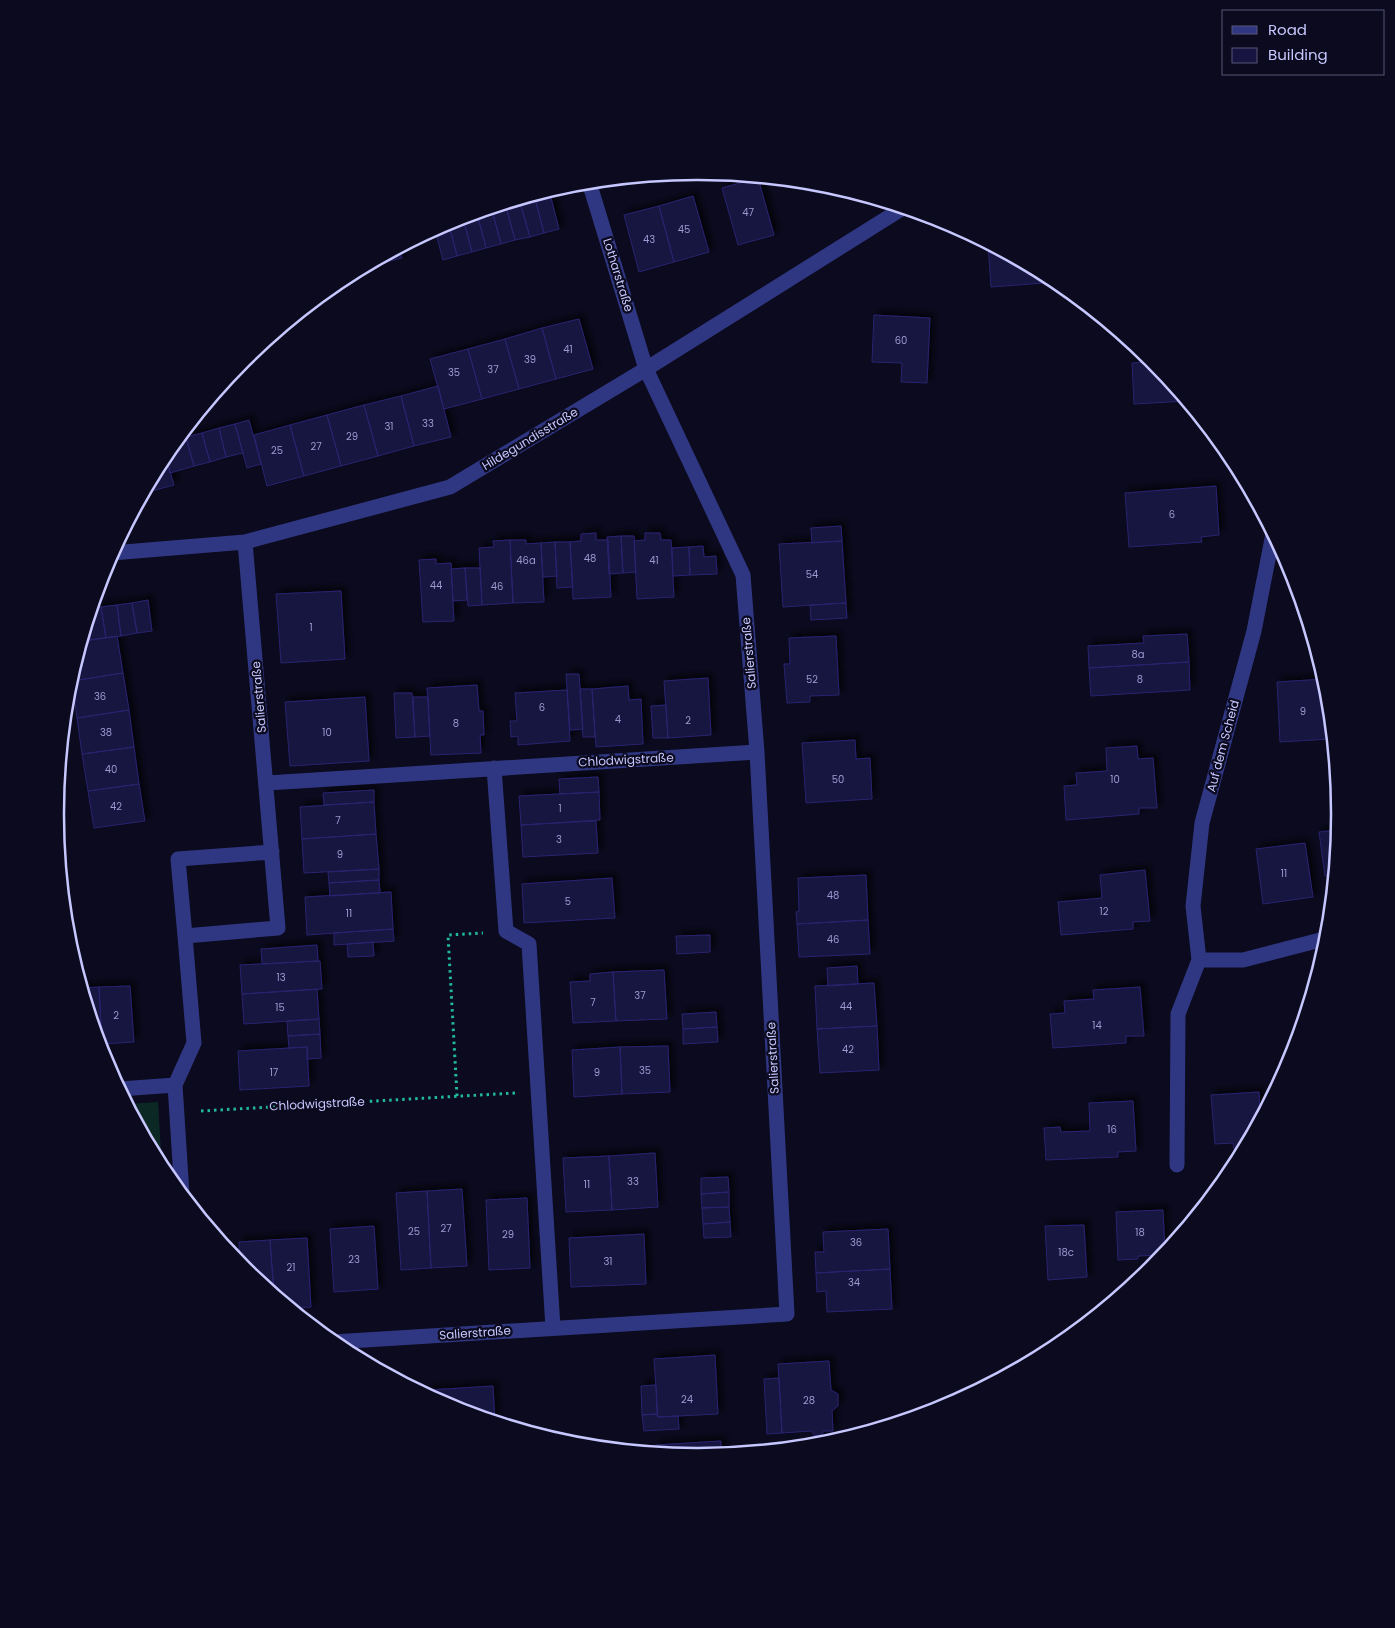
<svg xmlns="http://www.w3.org/2000/svg" width="1395" height="1628" font-family="Poppins,sans-serif">
  <defs>
    <filter id="shadow"><feDropShadow dx="4.5" dy="-4.5" stdDeviation="2.5" flood-color="#0009"/></filter>
  </defs>
  <rect width="100%" height="100%" fill="#0b0a1e"/>
  <path fill="#0c2824" d="M 158,1102 L 162,1168 L 128,1104 Z"/>
  <path fill="#181441" stroke="#29246f" filter="url(#shadow)" d="M 758,178 L 774,235 L 738,245 L 722,188 Z
    M 693,196 L 709,252 L 674,262 L 659,206 Z
    M 551,198 L 559,229 L 544,233 L 536,202 Z
    M 536,202 L 544,233 L 530,237 L 521,206 Z
    M 521,206 L 530,237 L 515,240 L 507,210 Z
    M 659,206 L 674,262 L 639,272 L 624,215 Z
    M 507,210 L 515,240 L 501,244 L 493,214 Z
    M 493,214 L 501,244 L 486,248 L 478,217 Z
    M 478,217 L 486,248 L 472,252 L 464,222 Z
    M 464,222 L 472,252 L 457,256 L 449,225 Z
    M 449,225 L 457,256 L 443,260 L 435,230 Z
    M 988,244 L 1044,274 L 1044,283 L 991,287 Z
    M 399,248 L 402,258 L 362,268 Z
    M 874,315 L 930,318 L 927,383 L 901,382 L 902,363 L 872,362 Z
    M 579,319 L 593,369 L 556,379 L 542,328 Z
    M 542,328 L 556,379 L 519,389 L 505,339 Z
    M 505,339 L 519,389 L 482,399 L 468,349 Z
    M 468,349 L 482,399 L 444,409 L 430,359 Z
    M 1153,361 L 1186,401 L 1134,404 L 1132,363 Z
    M 438,386 L 451,437 L 414,446 L 401,396 Z
    M 401,396 L 414,446 L 378,456 L 364,405 Z
    M 364,405 L 378,456 L 341,466 L 327,415 Z
    M 327,415 L 341,466 L 304,476 L 290,425 Z
    M 249,420 L 261,464 L 247,468 L 235,424 Z
    M 235,424 L 243,453 L 226,457 L 219,428 Z
    M 290,425 L 304,476 L 267,486 L 254,435 Z
    M 219,428 L 226,457 L 210,462 L 202,433 Z
    M 202,433 L 210,462 L 194,466 L 186,437 Z
    M 186,438 L 194,466 L 170,473 L 165,454 L 177,440 Z
    M 165,454 L 174,485 L 144,493 L 163,457 Z
    M 1216,486 L 1219,535 L 1201,537 L 1202,542 L 1129,547 L 1125,493 Z
    M 841,526 L 842,541 L 812,543 L 811,528 Z
    M 596,533 L 596,540 L 608,540 L 611,597 L 573,599 L 570,542 L 581,541 L 581,534 Z
    M 645,533 L 660,533 L 661,540 L 671,540 L 674,597 L 637,599 L 634,541 L 645,540 Z
    M 621,536 L 634,536 L 636,572 L 623,573 Z
    M 621,536 L 623,573 L 609,574 L 607,537 Z
    M 510,540 L 513,603 L 482,605 L 479,548 L 494,547 L 493,541 Z
    M 510,540 L 526,540 L 526,544 L 541,543 L 544,602 L 513,603 Z
    M 842,541 L 846,603 L 783,607 L 779,544 Z
    M 555,542 L 557,576 L 543,577 L 541,543 Z
    M 555,542 L 570,542 L 573,587 L 557,588 Z
    M 703,546 L 704,557 L 716,556 L 717,574 L 690,575 L 689,547 Z
    M 689,547 L 690,575 L 673,576 L 672,548 Z
    M 436,559 L 436,564 L 451,563 L 454,621 L 423,622 L 419,560 Z
    M 465,568 L 467,600 L 453,601 L 451,569 Z
    M 465,568 L 480,568 L 482,605 L 468,606 Z
    M 341,591 L 345,659 L 281,663 L 276,594 Z
    M 148,600 L 152,631 L 137,633 L 132,603 Z
    M 132,603 L 137,633 L 121,636 L 117,605 Z
    M 846,603 L 847,618 L 811,620 L 810,605 Z
    M 117,605 L 121,636 L 106,638 L 101,607 Z
    M 101,607 L 106,638 L 90,640 L 88,622 L 92,609 Z
    M 88,622 L 90,640 L 82,641 Z
    M 1187,634 L 1189,662 L 1089,668 L 1088,646 L 1144,643 L 1143,636 Z
    M 117,636 L 123,673 L 72,681 L 71,676 L 82,641 Z
    M 836,636 L 839,695 L 810,696 L 810,702 L 787,703 L 784,664 L 790,664 L 789,638 Z
    M 1189,662 L 1190,690 L 1091,696 L 1089,668 Z
    M 123,673 L 129,710 L 77,718 L 72,681 Z
    M 566,674 L 579,674 L 583,729 L 570,730 Z
    M 708,678 L 711,735 L 668,738 L 664,681 Z
    M 1325,679 L 1329,739 L 1280,742 L 1277,682 Z
    M 477,685 L 479,711 L 483,711 L 484,735 L 480,735 L 481,753 L 431,755 L 427,688 Z
    M 628,686 L 629,700 L 641,699 L 643,744 L 596,747 L 592,689 Z
    M 580,689 L 592,689 L 595,737 L 583,737 Z
    M 567,690 L 570,741 L 518,745 L 518,736 L 511,737 L 510,721 L 517,721 L 515,693 Z
    M 394,693 L 412,693 L 415,737 L 396,738 Z
    M 365,697 L 369,761 L 290,766 L 285,702 Z
    M 413,697 L 428,697 L 430,736 L 415,737 Z
    M 666,705 L 668,738 L 653,738 L 651,706 Z
    M 129,710 L 134,747 L 82,754 L 77,718 Z
    M 855,740 L 856,759 L 870,758 L 872,799 L 806,803 L 802,743 Z
    M 1137,746 L 1138,759 L 1153,758 L 1157,808 L 1139,808 L 1139,814 L 1066,820 L 1064,786 L 1077,785 L 1076,773 L 1107,771 L 1106,748 Z
    M 134,747 L 139,784 L 88,791 L 82,754 Z
    M 598,777 L 599,792 L 560,794 L 559,779 Z
    M 139,784 L 145,821 L 94,828 L 88,791 Z
    M 374,790 L 374,802 L 324,805 L 323,793 Z
    M 599,792 L 600,820 L 521,825 L 519,796 Z
    M 374,802 L 376,834 L 302,839 L 300,807 Z
    M 596,821 L 598,853 L 523,857 L 521,825 Z
    M 1338,830 L 1334,875 L 1325,876 L 1319,832 Z
    M 376,834 L 379,869 L 304,873 L 302,839 Z
    M 1305,843 L 1313,897 L 1263,904 L 1256,849 Z
    M 379,869 L 379,880 L 329,883 L 328,872 Z
    M 1145,870 L 1150,921 L 1133,922 L 1133,929 L 1061,935 L 1058,902 L 1102,898 L 1100,875 Z
    M 866,875 L 868,920 L 797,924 L 796,912 L 799,911 L 798,878 Z
    M 612,878 L 615,918 L 524,923 L 522,884 Z
    M 379,880 L 380,893 L 330,896 L 329,883 Z
    M 391,892 L 393,929 L 307,935 L 305,897 Z
    M 868,920 L 870,954 L 799,957 L 797,924 Z
    M 393,929 L 394,941 L 334,945 L 334,933 Z
    M 710,935 L 710,952 L 677,954 L 676,936 Z
    M 373,942 L 374,956 L 348,957 L 347,944 Z
    M 317,945 L 318,961 L 262,964 L 261,949 Z
    M 320,961 L 322,989 L 242,994 L 240,965 Z
    M 857,966 L 858,984 L 828,986 L 827,968 Z
    M 664,970 L 667,1019 L 616,1021 L 613,972 Z
    M 613,972 L 616,1021 L 573,1023 L 570,982 L 590,981 L 590,974 Z
    M 874,983 L 877,1026 L 817,1029 L 815,986 Z
    M 130,986 L 134,1042 L 102,1044 L 99,987 Z
    M 99,987 L 102,1044 L 99,1044 L 82,988 Z
    M 1140,987 L 1144,1036 L 1126,1036 L 1126,1043 L 1053,1048 L 1050,1014 L 1065,1013 L 1064,1001 L 1094,999 L 1093,990 Z
    M 317,989 L 319,1019 L 244,1024 L 242,994 Z
    M 716,1012 L 717,1027 L 683,1029 L 682,1014 Z
    M 319,1019 L 320,1034 L 288,1036 L 287,1021 Z
    M 877,1026 L 879,1070 L 820,1073 L 817,1029 Z
    M 717,1027 L 718,1042 L 683,1044 L 683,1029 Z
    M 320,1034 L 321,1058 L 307,1059 L 307,1047 L 289,1048 L 288,1036 Z
    M 668,1046 L 670,1092 L 622,1094 L 620,1047 Z
    M 307,1047 L 309,1086 L 240,1090 L 238,1051 Z
    M 620,1047 L 622,1094 L 574,1097 L 572,1050 Z
    M 1259,1092 L 1260,1117 L 1244,1148 L 1234,1149 L 1233,1143 L 1215,1144 L 1211,1095 Z
    M 1133,1101 L 1136,1151 L 1118,1152 L 1118,1157 L 1046,1160 L 1044,1128 L 1060,1127 L 1061,1132 L 1090,1131 L 1089,1103 Z
    M 655,1153 L 658,1207 L 612,1210 L 609,1156 Z
    M 609,1156 L 612,1210 L 566,1212 L 563,1158 Z
    M 728,1177 L 729,1192 L 701,1194 L 701,1178 Z
    M 462,1189 L 467,1266 L 431,1268 L 427,1191 Z
    M 427,1191 L 431,1268 L 401,1270 L 396,1193 Z
    M 729,1192 L 729,1207 L 702,1208 L 701,1194 Z
    M 527,1198 L 530,1268 L 489,1270 L 486,1200 Z
    M 729,1207 L 730,1222 L 703,1224 L 702,1208 Z
    M 1163,1210 L 1165,1252 L 1163,1255 L 1138,1256 L 1138,1259 L 1118,1260 L 1116,1212 Z
    M 730,1222 L 731,1237 L 704,1238 L 703,1224 Z
    M 1084,1225 L 1087,1277 L 1048,1280 L 1045,1226 Z
    M 374,1226 L 378,1289 L 334,1292 L 330,1229 Z
    M 888,1229 L 890,1269 L 816,1273 L 815,1252 L 824,1252 L 823,1232 Z
    M 644,1234 L 646,1284 L 571,1287 L 569,1238 Z
    M 307,1238 L 311,1307 L 292,1308 L 274,1293 L 270,1240 Z
    M 270,1240 L 274,1293 L 240,1265 L 239,1242 Z
    M 890,1269 L 892,1309 L 827,1312 L 826,1291 L 817,1292 L 816,1273 Z
    M 715,1355 L 718,1414 L 658,1417 L 654,1359 Z
    M 829,1361 L 831,1390 L 838,1394 L 838,1406 L 832,1411 L 833,1431 L 824,1431 L 821,1435 L 815,1436 L 811,1431 L 782,1433 L 778,1364 Z
    M 779,1378 L 782,1433 L 767,1434 L 764,1379 Z
    M 656,1385 L 657,1414 L 642,1415 L 641,1386 Z
    M 493,1386 L 495,1421 L 451,1407 L 428,1395 L 428,1390 Z
    M 657,1414 L 658,1417 L 678,1416 L 679,1429 L 644,1431 L 642,1415 Z
    M 721,1441 L 721,1454 L 697,1456 L 656,1452 L 656,1445 Z"/>
  <g fill="none" stroke-linecap="round" stroke-linejoin="round">
    <path stroke="#21b89c" stroke-width="3" stroke-dasharray="2.5 4" stroke-linecap="butt" d="M 457,1096 L 448,935 L 483,933
      M 201,1111 L 515,1093"/>
    <path stroke="#303782" stroke-width="15" d="M 112,553 L 245,542 L 450,487 L 646,369 L 903,208
      M 494,768 L 506,931 L 529,944 L 553,1328
      M 267,783 L 757,752
      M 185,936 L 178,859 L 272,852
      M 1199,960 L 1243,960 L 1328,938
      M 120,1089 L 175,1085
      M 1177,1165 L 1178,1014 L 1199,960 L 1193,906 L 1202,823 L 1254,631 L 1273,534
      M 182,1194 L 175,1085 L 194,1043 L 185,936 L 278,928 L 245,542
      M 333,1342 L 787,1314 L 757,752 L 743,575 L 646,369 L 589,182"/>
  </g>
  <g text-anchor="middle" stroke-width="4.5" stroke-linejoin="round" paint-order="stroke">
    <g font-size="10" fill="#9b9ad0">
      <text x="748" y="216">47</text>
      <text x="684" y="233">45</text>
      <text x="649" y="243">43</text>
      <text x="901" y="344">60</text>
      <text x="568" y="353">41</text>
      <text x="530" y="363">39</text>
      <text x="493" y="373">37</text>
      <text x="454" y="376">35</text>
      <text x="428" y="427">33</text>
      <text x="389" y="430">31</text>
      <text x="352" y="440">29</text>
      <text x="316" y="450">27</text>
      <text x="277" y="454">25</text>
      <text x="1172" y="518">6</text>
      <text x="590" y="562">48</text>
      <text x="526" y="564">46a</text>
      <text x="654" y="564">41</text>
      <text x="812" y="578">54</text>
      <text x="436" y="589">44</text>
      <text x="497" y="590">46</text>
      <text x="311" y="631">1</text>
      <text x="1138" y="658">8a</text>
      <text x="812" y="683">52</text>
      <text x="1140" y="683">8</text>
      <text x="100" y="700">36</text>
      <text x="542" y="711">6</text>
      <text x="1303" y="715">9</text>
      <text x="618" y="723">4</text>
      <text x="688" y="724">2</text>
      <text x="456" y="727">8</text>
      <text x="106" y="736">38</text>
      <text x="327" y="736">10</text>
      <text x="111" y="773">40</text>
      <text x="838" y="783">50</text>
      <text x="1115" y="783">10</text>
      <text x="116" y="810">42</text>
      <text x="560" y="812">1</text>
      <text x="338" y="824">7</text>
      <text x="559" y="843">3</text>
      <text x="340" y="858">9</text>
      <text x="1284" y="877">11</text>
      <text x="833" y="899">48</text>
      <text x="568" y="905">5</text>
      <text x="1104" y="915">12</text>
      <text x="349" y="917">11</text>
      <text x="833" y="943">46</text>
      <text x="281" y="981">13</text>
      <text x="640" y="999">37</text>
      <text x="593" y="1006">7</text>
      <text x="846" y="1010">44</text>
      <text x="280" y="1011">15</text>
      <text x="116" y="1019">2</text>
      <text x="1097" y="1029">14</text>
      <text x="848" y="1053">42</text>
      <text x="645" y="1074">35</text>
      <text x="274" y="1076">17</text>
      <text x="597" y="1076">9</text>
      <text x="1112" y="1133">16</text>
      <text x="633" y="1185">33</text>
      <text x="587" y="1188">11</text>
      <text x="446" y="1232">27</text>
      <text x="414" y="1235">25</text>
      <text x="1140" y="1236">18</text>
      <text x="508" y="1238">29</text>
      <text x="856" y="1246">36</text>
      <text x="1066" y="1256">18c</text>
      <text x="354" y="1263">23</text>
      <text x="608" y="1265">31</text>
      <text x="291" y="1271">21</text>
      <text x="854" y="1286">34</text>
      <text x="687" y="1403">24</text>
      <text x="809" y="1404">28</text>
    </g>
    <g font-size="12" fill="#c7c7ff" stroke="#0b0a1e">
      <text transform="translate(618 275) rotate(73)" y="4">Lotharstraße</text>
      <text transform="translate(530 439) rotate(-31)" y="4">Hildegundisstraße</text>
      <text transform="translate(749 653) rotate(-95)" y="4">Salierstraße</text>
      <text transform="translate(259 697) rotate(-95)" y="4">Salierstraße</text>
      <text transform="translate(1223 746) rotate(-75)" y="4">Auf dem Scheid</text>
      <text transform="translate(626 760) rotate(-3)" y="4">Chlodwigstraße</text>
      <text transform="translate(773 1058) rotate(-93)" y="4">Salierstraße</text>
      <text transform="translate(317 1104) rotate(-3)" y="4">Chlodwigstraße</text>
      <text transform="translate(475 1333) rotate(-4)" y="4">Salierstraße</text>
    </g>
  </g>
  <path d="M0 0H1395V1628H0ZM697 180H698A633 633 0 0 1 1331 813V815A633 633 0 0 1 698 1448H697A633 633 0 0 1 64 815V813A633 633 0 0 1 697 180Z" fill="#0b0a1e" fill-rule="evenodd"/>
  <path fill="none" stroke="#c7c7ff" stroke-width="2.5" d="M697 180H698A633 633 0 0 1 1331 813V815A633 633 0 0 1 698 1448H697A633 633 0 0 1 64 815V813A633 633 0 0 1 697 180Z"/>
  <rect x="1222" y="10" width="162" height="65" fill="#0b0a1e" stroke="#565678"/>
  <rect x="1232" y="26" width="25" height="8" fill="#303782" stroke="#565678"/>
  <text x="1268" y="35" font-size="15" fill="#c7c7ff">Road</text>
  <rect x="1232" y="48" width="25" height="15" fill="#181441" stroke="#565678"/>
  <text x="1268" y="60" font-size="15" fill="#c7c7ff">Building</text>
</svg>
